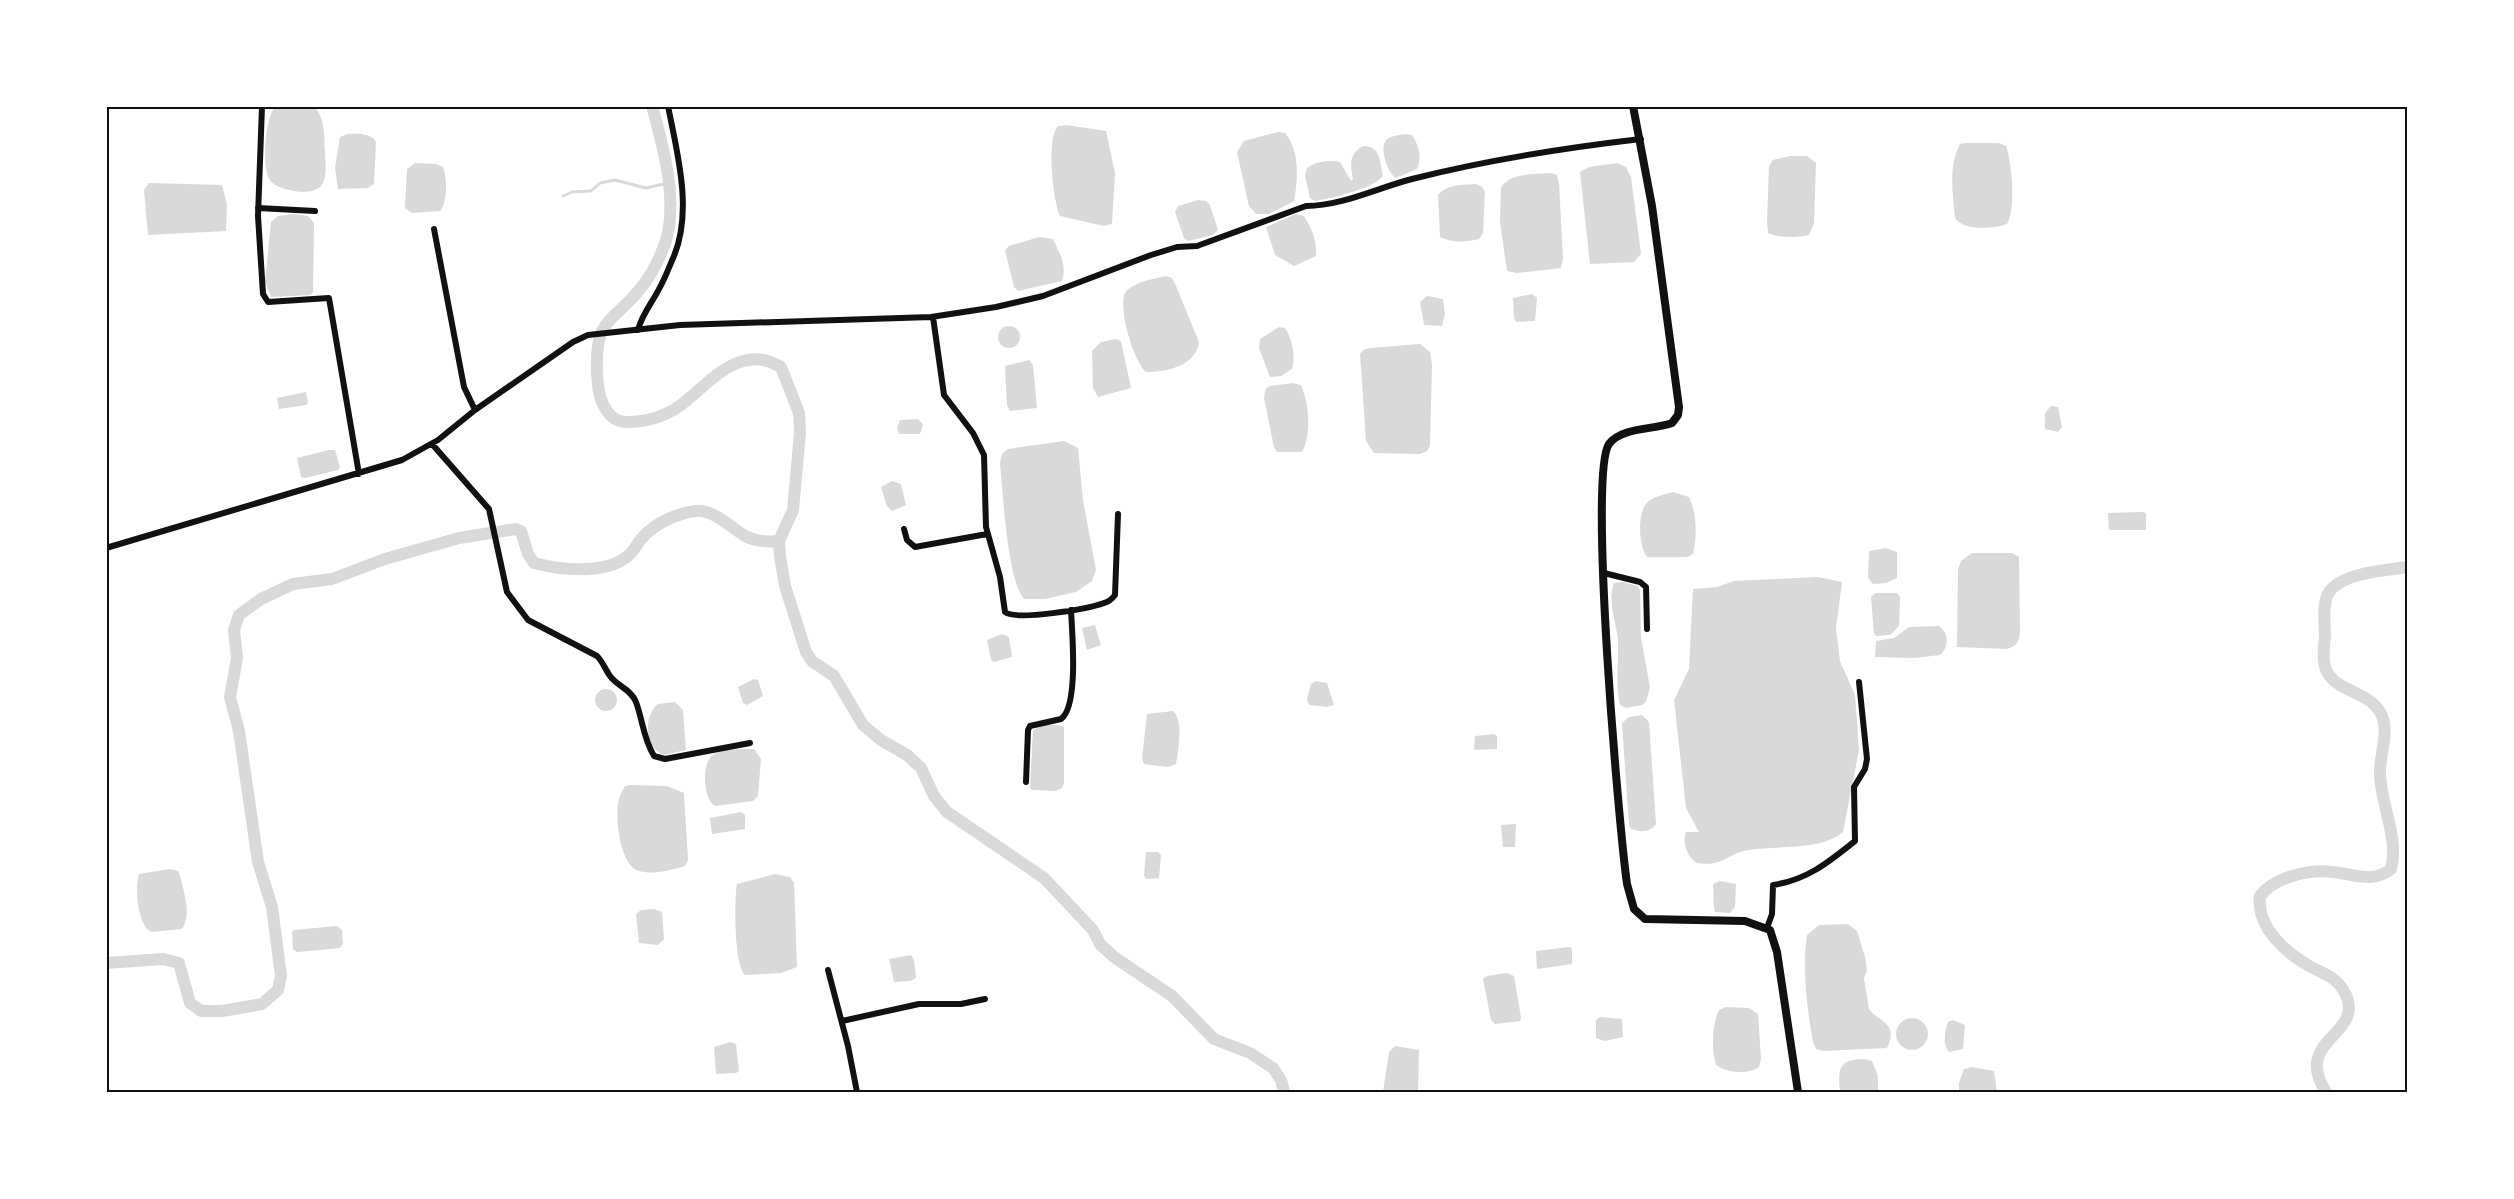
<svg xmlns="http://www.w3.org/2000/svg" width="2514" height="1199" font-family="'Crimson Pro',serif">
  <rect width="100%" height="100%" fill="#fff"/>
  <path fill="#d9d9d9" d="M 275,107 L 314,107 C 325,117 324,135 325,150 C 325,161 328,177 321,186 C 312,197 276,191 269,179 C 262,166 265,118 275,107 Z
    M 1067,125 L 1106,131 L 1115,173 L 1112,224 L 1104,226 L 1060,216 C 1053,201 1046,138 1058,126 Z
    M 1278,132 L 1285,133 C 1300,150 1298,180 1294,201 L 1269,214 L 1256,214 L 1249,206 L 1237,152 L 1244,141 Z
    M 347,134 C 357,134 370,132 376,142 L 374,184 L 368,188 L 338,189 L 335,168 L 340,137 Z
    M 1405,134 L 1412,135 C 1419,145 1422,158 1417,169 L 1396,178 C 1388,173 1379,149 1386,140 C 1390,136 1400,135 1405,134 Z
    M 1965,143 L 1999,143 L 2006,146 C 2012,163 2016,209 2007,224 C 1995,229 1963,231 1955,218 C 1953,194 1948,166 1960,144 Z
    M 1363,146 C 1381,146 1380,162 1383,176 C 1372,189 1333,198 1315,201 L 1310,198 L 1305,176 L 1307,168 C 1316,161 1330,160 1340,162 L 1351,181 L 1353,179 C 1350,164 1349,154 1363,146 Z
    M 1790,156 L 1807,156 L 1816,163 L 1814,224 L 1809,235 C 1797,238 1779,238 1768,233 L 1767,223 L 1769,166 L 1773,160 Z
    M 415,163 L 436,164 L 443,167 C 447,178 448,202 440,211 L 412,213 L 405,208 L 407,169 Z
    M 1617,163 L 1626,167 L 1631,177 L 1641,254 L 1634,262 L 1590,264 L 1580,172 L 1589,167 Z
    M 1551,173 L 1557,175 L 1559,183 L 1563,259 L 1561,268 L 1517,273 L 1507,271 L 1500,222 L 1501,188 C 1508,173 1536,174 1551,173 Z
    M 149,183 L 222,185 L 227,204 L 226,231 L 148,235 L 144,190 Z
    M 1476,184 L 1482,187 L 1485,192 L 1483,233 L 1479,239 C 1466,242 1452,243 1440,237 L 1438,195 C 1448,184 1462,185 1476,184 Z
    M 1198,200 L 1206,201 L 1210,205 L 1218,230 L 1213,235 L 1188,241 L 1184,238 L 1175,212 L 1178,206 Z
    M 294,214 L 308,216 L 314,223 L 313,292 L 310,295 L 271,297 L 265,282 L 271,222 L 278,216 Z
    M 1296,214 L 1304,216 C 1312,229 1317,240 1316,256 L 1294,266 L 1275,255 L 1266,227 Z
    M 1039,237 L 1053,239 C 1060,254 1067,265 1062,281 L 1018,291 L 1014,287 L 1005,250 L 1009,246 Z
    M 1166,276 L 1172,278 L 1176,286 L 1199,342 C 1196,366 1167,372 1146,372 C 1134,363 1115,302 1127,290 C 1138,281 1153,279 1166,276 Z
    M 1532,294 L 1537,298 L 1535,321 L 1516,322 L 1514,318 L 1513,298 Z
    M 1427,296 L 1443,299 L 1445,314 L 1442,326 L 1424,325 L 1420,302 Z
    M998 337a11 11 0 1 1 22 0a11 11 0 1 1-22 0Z
    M 1279,327 L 1285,328 C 1292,339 1296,356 1292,369 L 1281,376 L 1270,377 L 1259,348 L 1260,339 Z
    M 1116,339 L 1121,341 L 1131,388 L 1098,397 L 1093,388 L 1092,351 L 1101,342 Z
    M 1420,344 L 1430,352 L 1432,365 L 1430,446 L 1427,451 L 1420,454 L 1374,453 L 1366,441 L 1360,354 L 1363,350 L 1370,348 Z
    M 1029,360 L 1033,365 L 1037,408 L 1010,411 L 1007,405 L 1005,366 Z
    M 1293,383 L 1301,385 C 1309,404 1312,433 1302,452 L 1277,452 L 1274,447 L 1264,398 L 1266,388 L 1270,386 Z
    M 306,392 L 308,403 L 306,405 L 279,409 L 277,398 Z
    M 2051,406 L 2058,407 L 2062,427 L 2058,432 L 2045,429 L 2045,413 Z
    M 918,419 L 923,424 L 920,434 L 899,434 L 897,428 L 900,420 Z
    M 1064,441 L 1078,448 L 1083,500 L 1096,570 L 1092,581 L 1076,592 L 1045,599 L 1024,599 C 1007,579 1003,492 1000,463 L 1002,454 L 1008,449 Z
    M 329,450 L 335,450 L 340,467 L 338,470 L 305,478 L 301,477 L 297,458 Z
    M 892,481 L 901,484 L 906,505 L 892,511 L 887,506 L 881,487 Z
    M 1673,492 L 1689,497 C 1697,512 1697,538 1693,554 L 1687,557 L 1647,557 C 1639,548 1637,514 1646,504 C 1652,496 1664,495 1673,492 Z
    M 2144,512 L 2146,514 L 2146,530 L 2109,530 L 2108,513 Z
    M 1886,548 L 1897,552 L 1897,578 L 1886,583 L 1873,584 L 1868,578 L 1869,551 Z
    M 1972,553 L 2012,553 L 2019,557 L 2020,632 C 2019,642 2017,646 2007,649 L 1957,647 L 1958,570 L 1961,561 Z
    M 1818,577 L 1842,582 L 1836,628 L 1840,661 L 1855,695 L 1859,750 L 1843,832 C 1821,851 1777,845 1749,850 C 1725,854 1725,867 1697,863 C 1687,857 1682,843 1686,832 L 1699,832 L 1686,808 L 1674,700 L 1689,669 L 1693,589 L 1717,587 L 1734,581 Z
    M 1622,582 L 1638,586 L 1640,590 L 1641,637 L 1650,688 L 1646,702 L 1642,705 L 1626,708 L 1620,705 C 1615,684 1619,661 1618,639 C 1616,621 1607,601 1614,583 Z
    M 1876,593 L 1897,593 L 1900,597 L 1899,626 L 1890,635 L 1876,636 L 1874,633 L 1871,597 Z
    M 1095,625 L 1101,645 L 1087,650 L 1082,628 Z
    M 1939,626 C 1949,632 1949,648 1940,655 L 1915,658 L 1875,657 L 1876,641 L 1894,638 L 1909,627 Z
    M 1002,634 L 1009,637 L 1012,657 L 994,662 L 991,660 L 987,640 Z
    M 754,679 L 758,680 L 763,696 L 747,705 L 743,703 L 738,687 Z
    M 1316,681 L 1327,683 L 1334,705 L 1327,707 L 1309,705 L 1307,699 L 1311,684 Z
    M595 700a11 11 0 1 1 22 0a11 11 0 1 1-22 0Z
    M 675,702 L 683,710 L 686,750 L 664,755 C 644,748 643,716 658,704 Z
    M 1173,711 C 1184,721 1178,750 1176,764 L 1168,767 L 1144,764 L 1142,758 L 1147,714 Z
    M 1642,715 L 1649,722 L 1656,824 C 1650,833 1639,832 1631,829 L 1629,825 L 1622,723 L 1629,717 Z
    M 1043,725 L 1059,725 L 1064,727 L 1064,783 L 1062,788 L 1055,791 L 1032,790 L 1030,788 L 1033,730 Z
    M 1494,734 L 1497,736 L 1497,749 L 1474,750 L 1475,736 Z
    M 754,749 L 761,759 L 758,796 L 753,801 L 715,806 C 703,799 701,763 713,755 C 722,748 743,749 754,749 Z
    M 630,785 L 667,786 L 684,793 L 688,860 L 685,866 C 671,870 654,875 639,871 C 620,867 614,815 619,799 C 620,795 623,790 625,786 Z
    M 741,812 L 745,815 L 745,829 L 712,834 L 710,818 Z
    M 1516,824 L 1515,847 L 1503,847 L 1501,825 Z
    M 1146,852 L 1158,852 L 1161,855 L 1159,878 L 1146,879 L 1144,876 Z
    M 170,869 L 178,871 L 180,876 C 184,892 192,915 182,929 L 151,932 C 137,924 135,888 139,874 Z
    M 775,874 L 790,877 L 794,883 L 797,967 L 781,973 L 745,975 C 734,965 734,899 737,884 Z
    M 1720,881 L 1736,884 L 1735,907 L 1730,913 L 1715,912 L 1714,908 L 1713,884 Z
    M 654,909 L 662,912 L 664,939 L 658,945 L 639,943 L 636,914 L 641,910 Z
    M 1848,924 L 1857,931 L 1865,957 L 1867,971 L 1864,978 L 1869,1009 C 1880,1023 1899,1023 1887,1048 L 1824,1051 L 1816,1049 L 1813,1042 C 1807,1008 1802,969 1807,935 L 1819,925 Z
    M 337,926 L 342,930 L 343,944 L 340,948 L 297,952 L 293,949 L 292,932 L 294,930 Z
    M 1569,947 L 1572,948 L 1572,964 L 1537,969 L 1536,951 Z
    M 911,955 L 914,960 L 916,978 L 910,981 L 894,982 L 889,959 Z
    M 1507,973 L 1514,976 L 1521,1017 L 1520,1021 L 1495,1024 L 1491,1020 L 1483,979 L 1487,976 Z
    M 1726,1007 L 1749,1008 L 1758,1014 L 1761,1059 L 1759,1067 C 1748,1075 1727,1073 1716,1065 C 1711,1048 1712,1025 1719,1010 Z
    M 1600,1017 L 1622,1019 L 1623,1037 L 1605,1041 L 1596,1038 L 1596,1020 Z
    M1896 1034a16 16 0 1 1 32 0a16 16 0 1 1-32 0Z
    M 1953,1020 L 1965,1025 L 1963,1049 L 1949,1052 C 1942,1044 1945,1030 1948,1022 Z
    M 730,1042 L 736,1044 L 739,1071 L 736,1073 L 716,1074 L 714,1047 Z
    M 1395,1046 L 1419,1050 L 1418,1092 L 1383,1092 L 1389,1052 Z
    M 1864,1059 L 1872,1061 L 1878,1076 L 1878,1092 L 1840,1092 C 1838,1070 1838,1059 1864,1059 Z
    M 1972,1067 L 1994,1071 L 1997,1092 L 1959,1092 L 1959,1083 L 1964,1069 Z"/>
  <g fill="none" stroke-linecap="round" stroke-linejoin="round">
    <path stroke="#d9d9d9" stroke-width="3" d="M 563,196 L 572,192 L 591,191 L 600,183 L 615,180 L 646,188 L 668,183"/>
    <path stroke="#d9d9d9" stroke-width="12" d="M 652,106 C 663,146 677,196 667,237 C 662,254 652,275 640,289 C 610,326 595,317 597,373 C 598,384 598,395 603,404 C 608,414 614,422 627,422 C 645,422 663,417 678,407 C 707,387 738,341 781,367 L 799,413 L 800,433 L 793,510 L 779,541 L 780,556 L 785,586 L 806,652 L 812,661 L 834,676 L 863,725 L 881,740 L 907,755 L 921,768 L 934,796 L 947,812 L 1044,878 L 1093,930 L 1100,944 L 1114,957 L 1172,996 L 1214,1039 L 1250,1053 L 1273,1068 L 1281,1080 L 1284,1092
      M 106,963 L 163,959 L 179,963 L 190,1003 L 201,1011 L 222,1011 L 262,1004 L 278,990 L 281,976 L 272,907 L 258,862 L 239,731 L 230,697 L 237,658 L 234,630 L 239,615 L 261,599 L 293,584 L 332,579 L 385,559 L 459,538 L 516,529 L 521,531 L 528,554 L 534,563 C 561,570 609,576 631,553 C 635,549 638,542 642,538 C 655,523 676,514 695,511 C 713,508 732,529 747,537 C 758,542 768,542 779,541
      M 2326,1092 C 2292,1039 2364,1036 2346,995 C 2338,978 2326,975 2311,967 C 2286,953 2256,927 2260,896 C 2275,877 2309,869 2333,872 C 2353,874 2373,884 2391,869 C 2399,838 2381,805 2380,774 C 2379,755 2391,730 2380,712 C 2368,692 2341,692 2329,675 C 2321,665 2324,648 2325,635 C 2325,624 2322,605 2328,594 C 2339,573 2387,570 2408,567"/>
    <path stroke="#111" stroke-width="6" d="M 262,106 L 258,216 L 263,294 L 268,302 L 329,298 L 359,474
      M 258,208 L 315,211
      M 434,229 L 464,387 L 475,410
      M 933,317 L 944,395 L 973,433 L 984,455 L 986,527 L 1000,577 L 1005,612 C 1016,621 1088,609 1104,603 C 1109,602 1112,599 1115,595 L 1118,514
      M 638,330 C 642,314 652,303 659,289 C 665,279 669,267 674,256 C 693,210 677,152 668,106
      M 432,444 L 489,509 L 507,592 L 528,620 L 597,656 C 603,662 605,669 610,676 C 617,686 631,689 636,702 C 643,721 643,738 654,756 L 665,759 L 750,743
      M 904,529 L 907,540 L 915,547 L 987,534
      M 106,548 L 402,460 L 438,440 L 475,410 L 573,342 L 588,335 L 680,325 L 931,317 L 996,307 L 1043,296 L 1151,255 L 1177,247 L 1197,246 L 1306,206 C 1342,206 1377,188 1412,179 C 1487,160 1563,148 1641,139
      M 1604,573 L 1640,582 L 1646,587 L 1647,629
      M 1026,782 L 1028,730 L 1030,726 L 1061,719 C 1079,706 1072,632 1071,610
      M 1767,928 L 1772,914 L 1773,885 C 1807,880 1829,862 1855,841 L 1854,787 L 1865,769 L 1867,759 L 1859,682
      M 828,970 L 848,1046 L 857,1092
      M 842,1021 L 919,1004 L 961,1004 L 985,999"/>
    <path stroke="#111" stroke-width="8" d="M 1633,106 L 1652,206 L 1679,407 L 1678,415 L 1672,423 C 1654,430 1621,427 1609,444 C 1588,473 1619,828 1627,884 L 1634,909 L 1645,919 L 1745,921 L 1770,930 L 1777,952 L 1798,1092"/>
  </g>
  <rect width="2514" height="1199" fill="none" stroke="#ffffff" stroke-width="216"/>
  <rect x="108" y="108" width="2298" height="983" fill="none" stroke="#111" stroke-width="2"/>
</svg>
